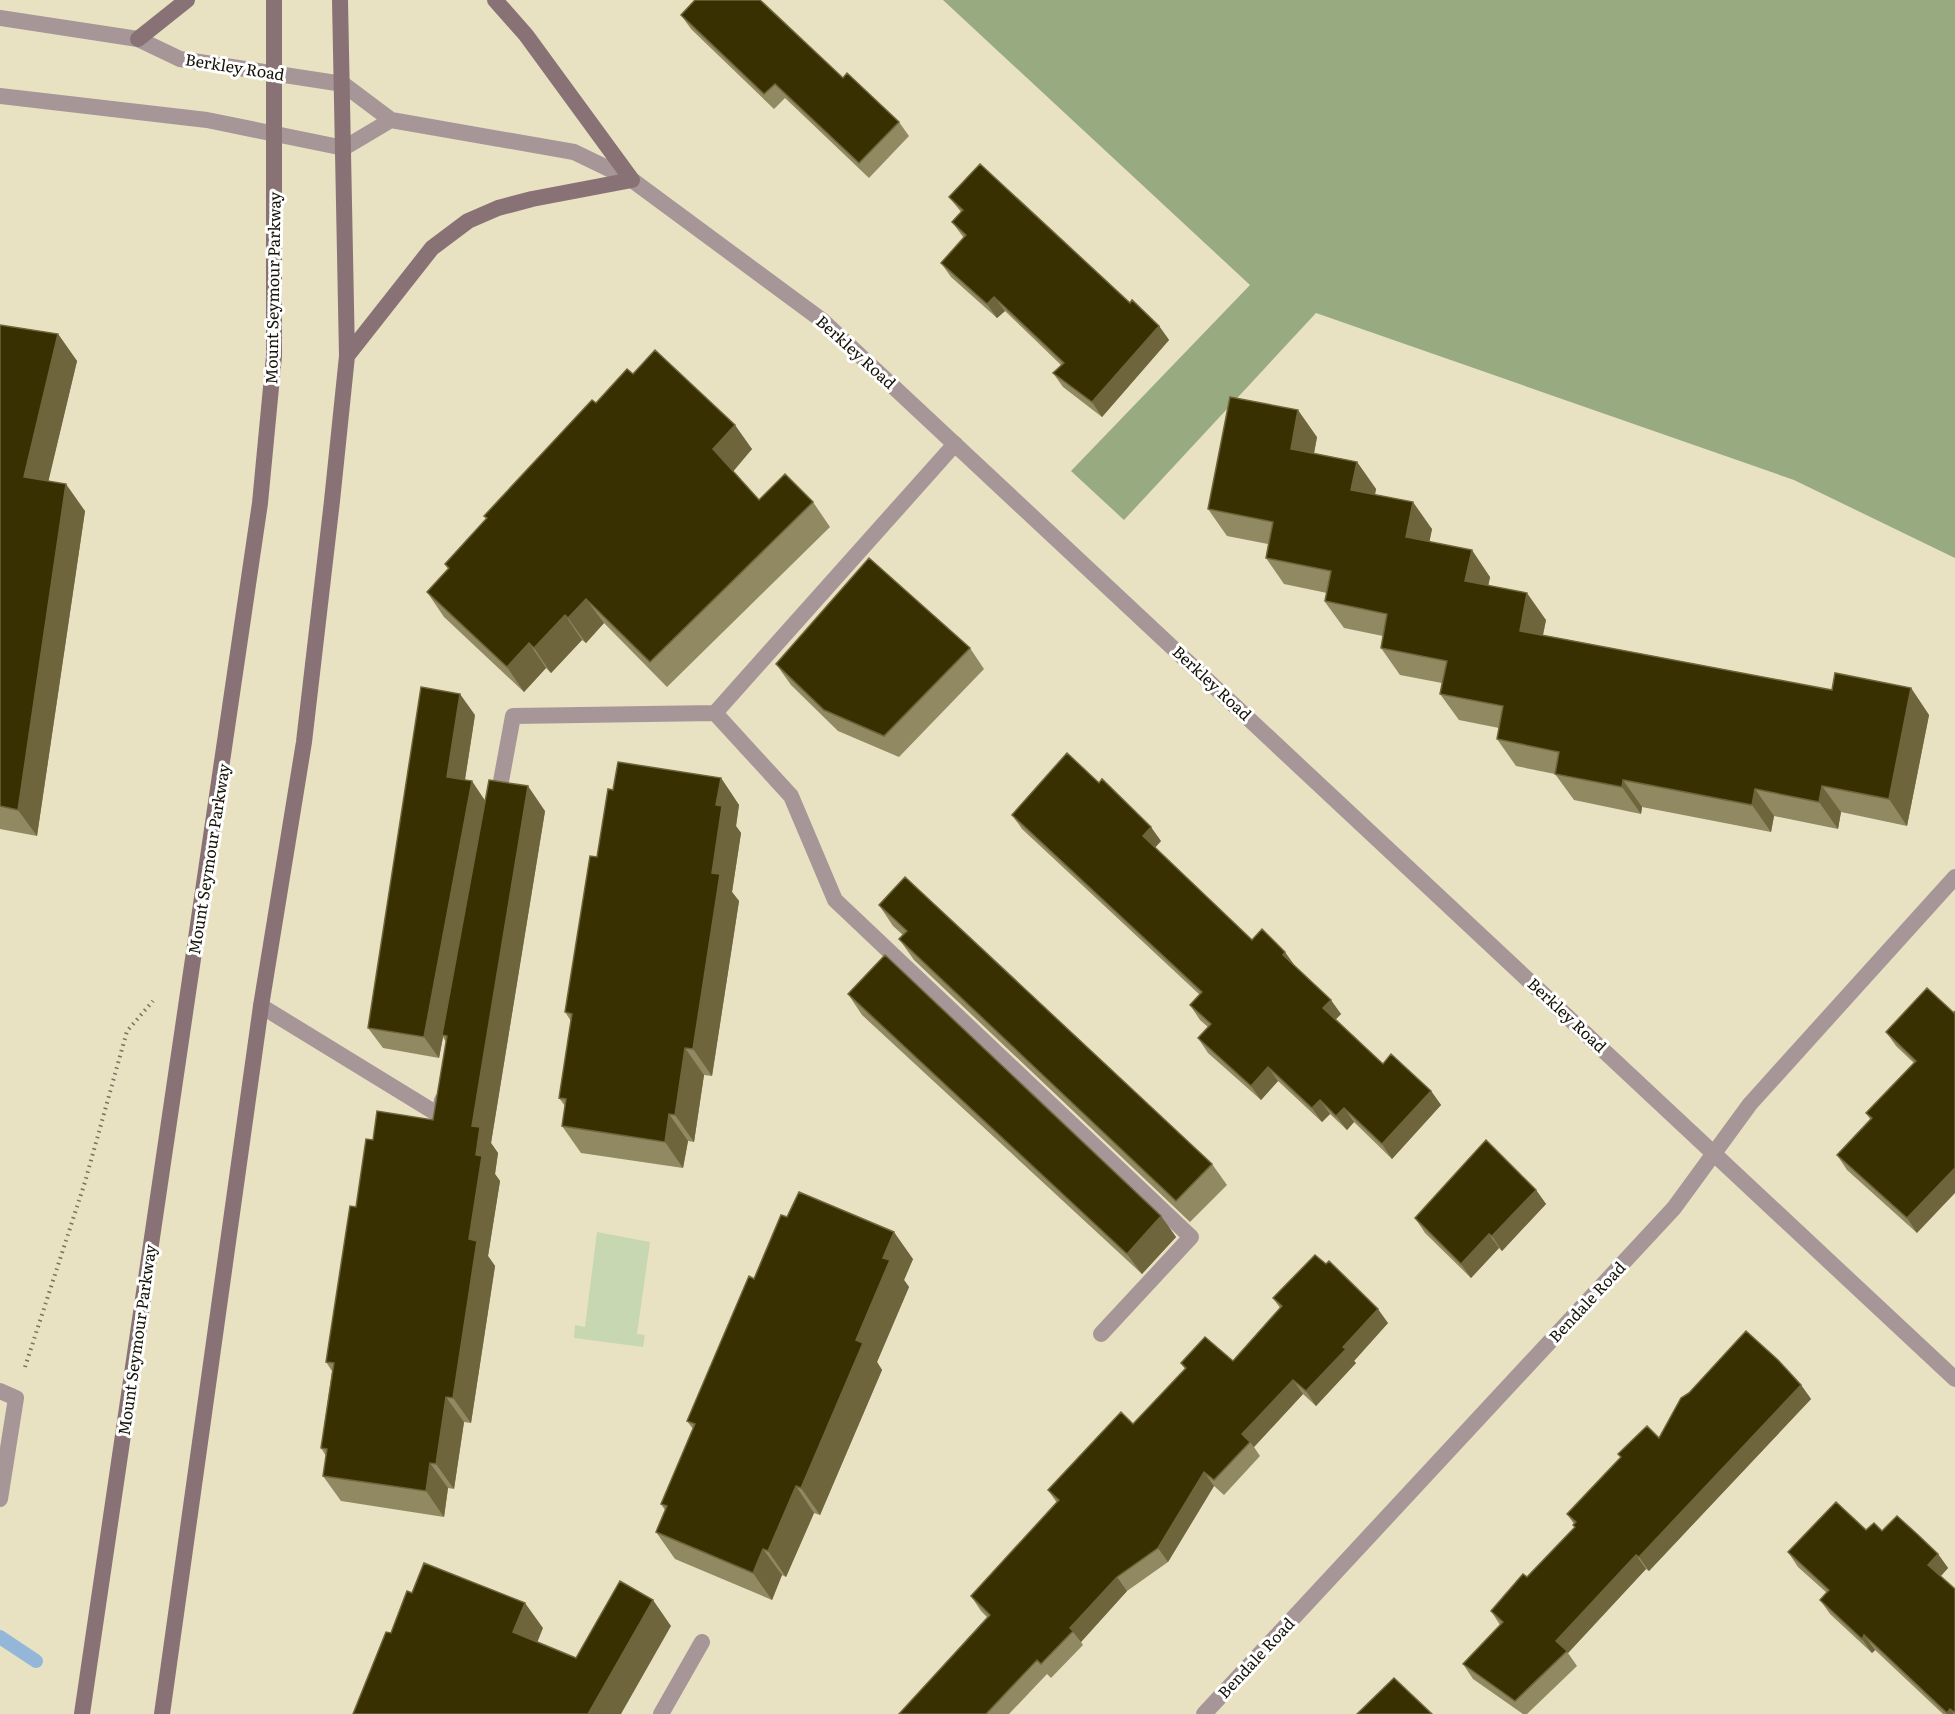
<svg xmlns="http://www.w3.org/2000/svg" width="1955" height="1714" font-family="Literata,serif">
  <rect width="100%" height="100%" fill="#e8e2c2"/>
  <path fill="#c6d7b1" d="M 597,1232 L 650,1242 L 637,1334 L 645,1335 L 643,1347 L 574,1338 L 575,1325 L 585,1327 Z"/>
  <path fill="#97aa80" d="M 943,0 L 1955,0 L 1955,558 L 1794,480 L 1316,313 L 1124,520 L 1071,471 L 1250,285 Z"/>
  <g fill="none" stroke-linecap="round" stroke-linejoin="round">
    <path stroke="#94b7d9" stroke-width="14" d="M 0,1637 L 36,1661"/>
    <path stroke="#76725d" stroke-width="4" stroke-dasharray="1.5 4.5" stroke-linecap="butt" d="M 25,1367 L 85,1182 L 127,1031 L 153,1001"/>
    <path stroke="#a69698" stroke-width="16" d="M 955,444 L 715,713 L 791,796 L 835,900 L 1191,1237 L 1101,1334
      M 497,803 L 513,716 L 715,713
      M 261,1006 L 439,1115 L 442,1100
      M 0,1391 L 16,1398 L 0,1499
      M 661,1714 L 702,1642"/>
    <path stroke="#a69698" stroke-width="16" d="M 0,18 L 138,39 L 180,59 L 343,84
      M 0,96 L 207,120 L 344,148
      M 1204,1714 L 1674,1208 L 1750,1104 L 1955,877"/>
    <path stroke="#a69698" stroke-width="16" d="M 343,84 L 391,120 L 574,152 L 632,180 L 823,321 L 1955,1379
      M 344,148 L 391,120"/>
    <path stroke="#897275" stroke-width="16" d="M 138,39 L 187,0
      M 347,356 L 432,248 L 468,221 L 498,208 L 532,199 L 632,180 L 526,35 L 495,0
      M 82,1714 L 260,503 L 274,356 L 274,0
      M 162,1714 L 261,1006 L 304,742 L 332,501 L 347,356 L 340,0"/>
  </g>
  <path fill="#908962" d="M 681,15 L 843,78 L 899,122 L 909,136 L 869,178 L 785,98 L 774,109 L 691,29 Z
    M 949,197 L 1130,303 L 1159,326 L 1169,340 L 1102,417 L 1063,387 L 1053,373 L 1061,365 L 1005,311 L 997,318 L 951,277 L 941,263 L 964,238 L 952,222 L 961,212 Z
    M 0,325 L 58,334 L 77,361 L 48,481 L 85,511 L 37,836 L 0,829 Z
    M 633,374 L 752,449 L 733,471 L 759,500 L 813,502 L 830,527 L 667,687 L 604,623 L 586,643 L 582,640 L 551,673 L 546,668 L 524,692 L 444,617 L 427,592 L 448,569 L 445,564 L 486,519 L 484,516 L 596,403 Z
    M 1317,437 L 1314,453 L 1357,462 L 1376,489 L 1375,495 L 1432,529 L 1429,542 L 1490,577 L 1488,585 L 1546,620 L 1543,635 L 1832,690 L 1911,688 L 1929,715 L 1907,826 L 1841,812 L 1838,829 L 1774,816 L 1771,832 L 1642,807 L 1641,814 L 1574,800 L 1555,774 L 1516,766 L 1497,739 L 1499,728 L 1459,720 L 1440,694 L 1442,683 L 1400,675 L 1381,648 L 1383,636 L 1344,628 L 1325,602 L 1327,593 L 1284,584 L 1266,558 L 1268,544 L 1227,536 L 1208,509 Z
    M 970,648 L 984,669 L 899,757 L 838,731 L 791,685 L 776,664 Z
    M 475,715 L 465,780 L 485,800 L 545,811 L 491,1143 L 498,1153 L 495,1174 L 500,1181 L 488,1256 L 495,1266 L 471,1423 L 464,1422 L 454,1489 L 448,1488 L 444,1517 L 341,1501 L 323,1476 L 326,1456 L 321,1448 L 332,1371 L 326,1362 L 356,1207 L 373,1140 L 433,1120 L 446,1042 L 443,1037 L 439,1058 L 383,1048 L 368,1028 Z
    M 721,778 L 739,805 L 736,826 L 741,833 L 732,892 L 739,901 L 712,1076 L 704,1075 L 694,1142 L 688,1141 L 683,1168 L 581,1153 L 562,1126 L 565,1106 L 559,1098 L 571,1021 L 565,1012 L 597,857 Z
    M 1012,815 L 1161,841 L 1155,847 L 1252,940 L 1295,966 L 1341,1014 L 1336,1019 L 1383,1064 L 1431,1091 L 1441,1105 L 1392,1159 L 1354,1122 L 1347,1130 L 1330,1114 L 1322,1122 L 1278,1081 L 1261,1100 L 1208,1053 L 1198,1038 L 1208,1027 L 1200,1020 L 1190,1005 L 1200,995 L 1022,829 Z
    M 879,905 L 1212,1164 L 1227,1185 L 1190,1222 L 914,960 L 899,939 L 903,935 L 893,926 Z
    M 848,994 L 1161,1216 L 1176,1237 L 1142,1274 L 862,1015 Z
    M 1954,1013 L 1917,1233 L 1847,1170 L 1837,1155 L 1870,1119 L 1866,1113 L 1914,1063 L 1896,1046 L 1886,1032 Z
    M 1536,1190 L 1546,1204 L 1502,1251 L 1499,1248 L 1471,1278 L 1425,1233 L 1415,1218 Z
    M 913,1259 L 904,1280 L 909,1287 L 877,1362 L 882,1370 L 820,1515 L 814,1513 L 786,1577 L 782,1575 L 772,1600 L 675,1559 L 656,1532 L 665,1510 L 661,1504 L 693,1429 L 687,1421 L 754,1279 Z
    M 1273,1298 L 1388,1323 L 1354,1361 L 1356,1363 L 1316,1406 L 1303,1394 L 1254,1447 L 1260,1456 L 1224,1495 L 1214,1486 L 1168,1562 L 1127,1591 L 1081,1642 L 1083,1645 L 1051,1678 L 1047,1674 L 1009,1714 L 899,1714 L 987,1617 L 981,1611 L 971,1596 L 1057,1503 L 1048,1490 L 1133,1424 L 1185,1369 L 1181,1363 L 1233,1361 L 1280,1308 Z
    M 1801,1385 L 1811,1399 L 1649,1571 L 1646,1569 L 1568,1653 L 1577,1666 L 1527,1714 L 1523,1714 L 1473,1679 L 1463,1664 L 1500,1625 L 1491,1611 L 1527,1577 L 1575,1527 L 1574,1524 L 1567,1514 L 1659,1438 Z
    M 1866,1530 L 1938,1554 L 1948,1568 L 1941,1576 L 1955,1589 L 1955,1714 L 1943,1714 L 1875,1650 L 1872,1653 L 1830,1614 L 1820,1600 L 1827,1593 L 1798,1567 L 1788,1552 Z"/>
  <path fill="#6e653c" d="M 994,297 L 1005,311 L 997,318 L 987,304 Z
    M 1159,326 L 1169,340 L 1102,417 L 1092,402 Z
    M 58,334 L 77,361 L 43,504 L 24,477 Z
    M 1298,410 L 1317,437 L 1310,475 L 1291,449 Z
    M 735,425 L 752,449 L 731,474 L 713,449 Z
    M 1357,462 L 1376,489 L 1370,517 L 1351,490 Z
    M 66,484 L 85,511 L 37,836 L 18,810 Z
    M 1413,502 L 1432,529 L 1425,564 L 1406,537 Z
    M 1472,550 L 1490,577 L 1484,608 L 1465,581 Z
    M 1527,593 L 1546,620 L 1538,658 L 1520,631 Z
    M 586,599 L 604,623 L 586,643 L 568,618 Z
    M 565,615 L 582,640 L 551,673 L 534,648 Z
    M 529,643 L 546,668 L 524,692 L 507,667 Z
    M 1911,688 L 1929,715 L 1907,826 L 1889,799 Z
    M 460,694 L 475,715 L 462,798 L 447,777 Z
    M 721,778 L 739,805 L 736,826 L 741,833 L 732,892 L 739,901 L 712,1076 L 693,1049 L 712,873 L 716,805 Z
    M 1623,780 L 1642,807 L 1641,814 L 1622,787 Z
    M 472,781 L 486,802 L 442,1035 L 443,1037 L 439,1058 L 424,1037 Z
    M 528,786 L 545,811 L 491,1143 L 498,1153 L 495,1174 L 500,1181 L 488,1256 L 495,1266 L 471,1423 L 453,1398 L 469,1239 L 476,1155 L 472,1126 Z
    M 1822,786 L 1841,812 L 1838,829 L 1819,802 Z
    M 1755,789 L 1774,816 L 1771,832 L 1752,805 Z
    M 1151,827 L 1161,841 L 1153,850 L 1143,836 Z
    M 1285,952 L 1295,966 L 1283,955 Z
    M 1331,1000 L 1341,1014 L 1333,1022 L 1323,1008 Z
    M 685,1048 L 704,1075 L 694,1142 L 675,1115 Z
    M 1268,1067 L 1278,1081 L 1261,1100 L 1251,1086 Z
    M 1431,1091 L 1441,1105 L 1392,1159 L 1382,1144 Z
    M 1320,1100 L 1330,1114 L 1322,1122 L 1312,1108 Z
    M 1344,1108 L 1354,1122 L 1347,1130 L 1336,1116 Z
    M 669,1114 L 688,1141 L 683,1168 L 665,1142 Z
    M 1955,1168 L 1955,1193 L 1917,1233 L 1907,1218 Z
    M 1536,1190 L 1546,1204 L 1502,1251 L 1492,1236 Z
    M 1161,1216 L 1176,1237 L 1142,1274 L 1127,1254 Z
    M 894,1232 L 913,1259 L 904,1280 L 909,1287 L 877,1362 L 882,1370 L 820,1515 L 801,1488 L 856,1340 L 883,1258 Z
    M 1489,1234 L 1499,1248 L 1471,1278 L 1461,1264 Z
    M 1378,1309 L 1388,1323 L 1354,1361 L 1356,1363 L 1316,1406 L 1306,1391 L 1343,1347 Z
    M 1293,1380 L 1303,1394 L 1254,1447 L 1250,1442 L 1242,1434 Z
    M 1801,1385 L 1811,1399 L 1649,1571 L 1639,1557 Z
    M 446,1397 L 464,1422 L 454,1489 L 436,1464 Z
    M 430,1463 L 448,1488 L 444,1517 L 426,1491 Z
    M 1204,1472 L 1214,1486 L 1168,1562 L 1158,1548 Z
    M 796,1486 L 814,1513 L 786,1577 L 768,1551 Z
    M 763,1549 L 782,1575 L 772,1600 L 753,1573 Z
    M 1938,1554 L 1948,1568 L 1938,1579 L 1928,1565 Z
    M 1636,1555 L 1646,1569 L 1568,1653 L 1556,1641 Z
    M 1117,1577 L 1127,1591 L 1081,1642 L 1070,1628 Z
    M 653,1600 L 671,1626 L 621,1714 L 588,1714 Z
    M 525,1603 L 543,1628 L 531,1658 L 513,1632 Z
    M 1864,1635 L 1875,1650 L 1872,1653 L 1862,1639 Z
    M 1950,1709 L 1954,1714 L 1948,1714 L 1947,1713 Z"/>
  <path fill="#393002" stroke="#6e653c" stroke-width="1.5" d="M 695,0 L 760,0 L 843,78 L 847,73 L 899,122 L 859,163 L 775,84 L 764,94 L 681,15 Z
    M 980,164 L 1130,303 L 1132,300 L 1159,326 L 1092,402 L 1053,373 L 1064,363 L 994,297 L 987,304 L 941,263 L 966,235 L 952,222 L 963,210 L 949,197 Z
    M 0,325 L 58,334 L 24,477 L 66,484 L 18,810 L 0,806 Z
    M 655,350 L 735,425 L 713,449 L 759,500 L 785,474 L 813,502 L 650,662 L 586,599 L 568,618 L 565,615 L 534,648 L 529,643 L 507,667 L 427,592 L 449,568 L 445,564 L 487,518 L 484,516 L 592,400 L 596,403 L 627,369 L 633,374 Z
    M 1230,397 L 1298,410 L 1291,449 L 1357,462 L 1351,490 L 1413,502 L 1406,537 L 1472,550 L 1465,581 L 1527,593 L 1520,631 L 1832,690 L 1835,673 L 1911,688 L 1889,799 L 1822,786 L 1819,802 L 1755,789 L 1752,805 L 1623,780 L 1622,787 L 1555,774 L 1559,752 L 1497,739 L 1503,706 L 1440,694 L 1447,661 L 1381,648 L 1387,614 L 1325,601 L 1331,571 L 1266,558 L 1273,522 L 1208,509 Z
    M 869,558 L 970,648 L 884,736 L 824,710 L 776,664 Z
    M 421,687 L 460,694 L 447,777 L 472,781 L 424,1037 L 368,1028 Z
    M 1067,753 L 1099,783 L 1102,779 L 1151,827 L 1143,836 L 1252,940 L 1262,929 L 1285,952 L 1283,955 L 1331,1000 L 1323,1008 L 1383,1064 L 1391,1054 L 1431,1091 L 1382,1144 L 1344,1108 L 1336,1116 L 1320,1100 L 1312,1108 L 1268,1067 L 1251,1086 L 1198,1038 L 1211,1024 L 1190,1005 L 1202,992 L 1012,815 Z
    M 618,762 L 721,778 L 716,805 L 722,806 L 712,873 L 720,874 L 693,1049 L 685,1048 L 675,1115 L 669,1114 L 665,1142 L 562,1126 L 566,1099 L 559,1098 L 572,1014 L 565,1012 L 590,856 L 597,857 L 608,789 L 613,790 Z
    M 489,780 L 528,786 L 472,1126 L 480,1127 L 476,1155 L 482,1156 L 469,1239 L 477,1241 L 453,1398 L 446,1397 L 436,1464 L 430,1463 L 426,1491 L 323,1476 L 327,1449 L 321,1448 L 334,1363 L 326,1362 L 350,1206 L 356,1207 L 366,1139 L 373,1140 L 377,1111 L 433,1120 L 447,1036 L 442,1035 Z
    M 905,877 L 1212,1164 L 1176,1201 L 899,939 L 907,931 L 879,905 Z
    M 885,955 L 1161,1216 L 1127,1254 L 848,994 Z
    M 1927,988 L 1954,1013 L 1955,1011 L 1955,1168 L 1907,1218 L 1837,1155 L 1872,1118 L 1866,1113 L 1916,1061 L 1886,1032 Z
    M 1486,1140 L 1536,1190 L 1492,1236 L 1489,1234 L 1461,1264 L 1415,1218 Z
    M 799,1192 L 894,1232 L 883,1258 L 890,1260 L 856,1340 L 863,1343 L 801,1488 L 796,1486 L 768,1551 L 763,1549 L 753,1573 L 656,1532 L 667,1506 L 661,1504 L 695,1424 L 687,1421 L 749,1276 L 754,1279 L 781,1215 L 787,1217 Z
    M 1315,1255 L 1326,1264 L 1329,1261 L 1378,1309 L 1343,1347 L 1346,1349 L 1306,1391 L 1293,1380 L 1242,1434 L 1250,1442 L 1214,1480 L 1204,1472 L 1158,1548 L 1117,1577 L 1070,1628 L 1073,1631 L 1041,1664 L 1037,1660 L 986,1714 L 899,1714 L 990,1615 L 971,1596 L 1059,1500 L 1048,1490 L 1121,1412 L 1133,1424 L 1186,1368 L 1181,1363 L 1205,1337 L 1233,1361 L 1282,1306 L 1273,1298 Z
    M 1746,1331 L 1778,1360 L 1801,1385 L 1639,1557 L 1636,1555 L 1556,1641 L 1567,1651 L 1515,1701 L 1463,1664 L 1503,1622 L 1491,1611 L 1523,1574 L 1527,1577 L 1575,1527 L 1573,1525 L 1576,1522 L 1567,1514 L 1621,1457 L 1618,1454 L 1647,1426 L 1659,1438 L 1681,1398 L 1689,1393 Z
    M 1836,1502 L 1866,1530 L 1874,1523 L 1882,1531 L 1897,1516 L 1917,1534 L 1938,1554 L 1928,1565 L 1955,1589 L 1955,1711 L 1954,1712 L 1950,1709 L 1947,1713 L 1864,1635 L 1862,1639 L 1820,1600 L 1829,1590 L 1788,1552 Z
    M 424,1563 L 525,1603 L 513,1632 L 576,1658 L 620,1581 L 653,1600 L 588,1714 L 353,1714 L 386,1632 L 391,1633 L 407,1591 L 412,1593 Z
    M 1394,1678 L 1432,1714 L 1357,1714 Z"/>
  <g text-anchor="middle" stroke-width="6" stroke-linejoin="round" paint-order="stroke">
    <g font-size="16" fill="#151308" stroke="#fff">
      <text transform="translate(235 67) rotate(9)" y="6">Berkley Road</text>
      <text transform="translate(273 288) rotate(-89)" y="6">Mount Seymour Parkway</text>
      <text transform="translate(856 352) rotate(42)" y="6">Berkley Road</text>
      <text transform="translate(1212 683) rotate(43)" y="6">Berkley Road</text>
      <text transform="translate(209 859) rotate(-81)" y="6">Mount Seymour Parkway</text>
      <text transform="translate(1567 1015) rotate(43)" y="6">Berkley Road</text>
      <text transform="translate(1587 1302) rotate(-47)" y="6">Bendale Road</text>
      <text transform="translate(137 1340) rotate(-82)" y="6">Mount Seymour Parkway</text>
      <text transform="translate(1256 1658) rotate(-47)" y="6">Bendale Road</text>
    </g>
  </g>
</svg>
